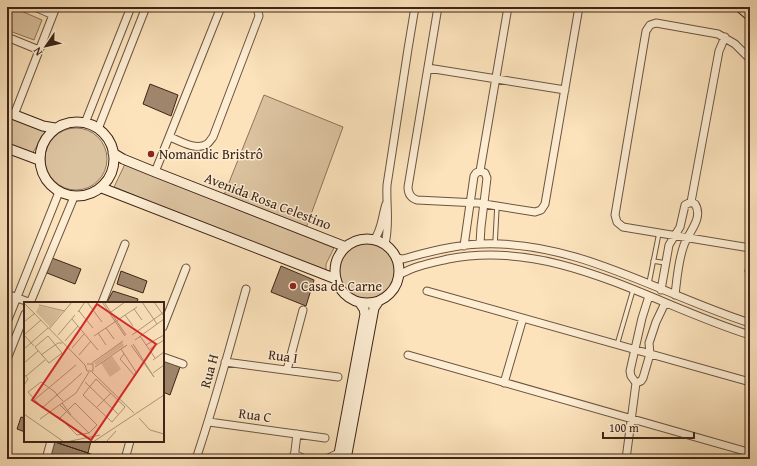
<svg xmlns="http://www.w3.org/2000/svg" width="757" height="466" font-family="'Gentium Book Plus',serif">
  <rect width="100%" height="100%" fill="#fce3bc"/>
  <filter id="stains"><feTurbulence type="fractalNoise" baseFrequency=".005" numOctaves="4"/><feColorMatrix values="0 0 0 0 .2 0 0 0 0 .09 0 0 0 0 .02 0 0 0 .5 -.17"/></filter>
  <radialGradient id="worn" r=".72"><stop offset=".6" stop-color="#630" stop-opacity="0"/><stop offset="1" stop-color="#630" stop-opacity=".3"/></radialGradient>
  <path fill="#dcc3a0" stroke="#8c745c" d="M 7,7 L 12,7 L 42,20 L 34,40 L 7,30 Z
    M 264,95 L 343,127 L 306,228 L 224,195 Z
    M 7,117 L 46,131 L 32,154 L 7,145 Z
    M45 159a31 31 0 1 1 62 0a31 31 0 1 1-62 0Z
    M 125,164 L 334,248 L 326,264 L 326,274 L 114,187 Z
    M339 271a28 28 0 1 1 56 0a28 28 0 1 1-56 0Z"/>
  <path fill="#a0876d" stroke="#3d2417" d="M 150,84 L 178,95 L 171,116 L 143,104 Z
    M 52,258 L 81,269 L 75,284 L 47,273 Z
    M 281,266 L 314,280 L 306,306 L 271,292 Z
    M 121,271 L 147,281 L 143,293 L 117,284 Z
    M 113,291 L 138,299 L 137,303 L 111,303 L 107,302 Z
    M 165,361 L 180,367 L 170,395 L 163,392 L 163,366 Z
    M 21,417 L 25,418 L 25,432 L 17,429 Z
    M 55,441 L 91,441 L 88,453 L 55,442 Z
    M 55,442 L 88,453 L 86,459 L 49,459 Z
    M 88,453 L 104,459 L 86,459 Z"/>
  <g fill="none" stroke-linecap="round" stroke-linejoin="round">
    <g stroke="#6d5440" stroke-width="5.5">
      <path id="lane" d="M 495,244 L 497,206
        M 653,261 L 666,263
        M 649,283 L 659,233
        M 617,345 L 633,290"/>
    </g>
    <g stroke="#6d5440" stroke-width="9">
      <path id="street" d="M 35,7 L 53,15
        M 438,7 L 408,187 C 408,194 411,198 417,200 L 478,203 L 535,212 L 541,210 L 545,204 L 579,7
        M 7,37 L 39,50
        M 750,59 L 735,44 L 718,34 L 656,23 L 650,25 L 646,31 L 615,215 L 617,222 L 623,227 L 750,248
        M 428,68 L 565,90
        M 14,115 L 56,7
        M 85,123 L 131,7
        M 98,129 L 146,7
        M 170,137 C 180,141 196,151 207,144 C 209,143 211,139 213,137 L 259,16 L 257,7
        M 480,171 L 508,7
        M 155,172 L 221,7
        M 691,202 L 719,51 L 725,37
        M 374,240 C 382,230 382,216 386,204
        M 385,244 C 390,224 386,206 387,185 L 408,49 L 415,7
        M 480,244 L 481,227 L 487,178 L 485,173 L 480,171
        M 464,246 L 474,176 L 476,173 L 480,171
        M 396,258 L 403,259 C 428,252 454,245 481,244 C 577,240 661,295 750,323
        M 749,271 L 750,266
        M 399,275 C 414,266 431,263 448,259 C 556,238 651,304 750,335
        M 661,290 L 669,245 L 680,227 L 685,205 L 691,202
        M 427,291 L 750,382
        M 7,294 L 31,303
        M 675,295 C 677,279 678,261 684,245 C 688,233 704,218 695,204 L 691,202
        M 30,303 L 74,197
        M 102,303 L 125,244
        M 7,322 L 59,192
        M 163,327 L 186,268
        M 408,355 L 748,452
        M 163,357 L 183,364
        M 7,359 L 25,314
        M 225,362 L 338,377
        M 287,370 L 303,310
        M 504,383 L 523,318
        M 636,383 L 641,381 L 643,378 L 650,354 L 649,343 L 656,322 L 665,303
        M 209,422 L 325,438
        M 294,454 L 305,459
        M 46,459 L 51,441
        M 125,459 L 130,441
        M 196,459 C 215,403 230,346 246,289
        M 294,459 L 297,434
        M 326,459 L 339,453 L 342,454
        M 626,459 L 636,383 L 631,376 L 630,371 L 642,318 L 649,296
        M 746,459 L 750,447"/>
    </g>
    <g stroke="#3d2417" stroke-width="11">
      <path id="secondary" d="M 7,112 L 43,126 L 55,128
        M40 159a37 37 0 1 1 74 0a37 37 0 1 1-74 0Z
        M 7,148 L 39,160
        M 113,153 L 123,159 L 155,172 L 346,247
        M 102,188 L 336,279
        M335 271a32 32 0 1 1 64 0a32 32 0 1 1-64 0Z
        M 338,459 L 365,314 L 364,309 L 360,303
        M 346,459 L 374,308 L 378,302"/>
    </g>
    <g stroke="#3d2417" stroke-width="14">
      <path id="highway" d="M 742,7 L 750,14"/>
    </g>
    <use href="#lane" stroke="#fdedd3" stroke-width="3.5"/>
    <use href="#street" stroke="#fdedd3" stroke-width="7"/>
    <use href="#secondary" stroke="#fdedd3" stroke-width="9"/>
    <use href="#highway" stroke="#fce3bc" stroke-width="12"/>
  </g>
  <g fill="#8f2418" stroke="#fdedd3" stroke-width="1.5">
    <circle cx="151" cy="154" r="4"/>
    <circle cx="293" cy="286" r="4"/>
  </g>
  <g text-anchor="middle" stroke-width="3" stroke-linejoin="round" paint-order="stroke">
    <g font-size="14" fill="#3d2417" stroke="#fdedd3" text-anchor="start">
      <text x="159" y="159">Nomandic Bristrô</text>
      <text x="301" y="291">Casa de Carne</text>
    </g>
    <g font-size="14" fill="#3d2417" stroke="#fdedd3">
      <text transform="translate(268 201) rotate(21)" y="5">Avenida Rosa Celestino</text>
      <text transform="translate(283 356) rotate(8)" y="5">Rua I</text>
      <text transform="translate(209 371) rotate(-75)" y="5">Rua H</text>
      <text transform="translate(255 415) rotate(8)" y="5">Rua C</text>
    </g>
  </g>
  <g transform="translate(24 302)">
    <rect width="140" height="140" fill="#fce3bc"/>
    <path d="M 15,4 L 39,9 L 26,25 L 12,10 ZM 98,40 L 100,44 L 72,63 L 70,61 ZM 88,54 L 97,67 L 86,75 L 77,61 Z" fill="#dcc3a0"/>
    <path fill="none" stroke="#b0977a" stroke-width="1" d="M 63,0 L 78,20M 78,0 L 101,34M 80,0 L 102,33M 118,0 L 133,22M 130,0 L 140,14M 0,1 L 61,63 L 63,69 L 69,69M 15,3 L 41,9M 110,7 L 118,18M 55,9 L 69,26M 54,10 L 61,0M 87,10 L 101,0M 101,13 L 109,24M 48,17 L 74,48M 0,20 L 11,11M 82,26 L 90,37M 25,27 L 48,0M 74,31 L 82,43M 0,33 L 17,18M 0,33 L 10,44M 34,33 L 51,13M 108,33 L 140,10M 24,34 L 38,51 L 25,61 L 11,45 ZM 70,34 L 113,5M 116,34 L 131,56M 111,38 L 140,17M 41,39 L 54,24M 107,43 L 130,75 L 109,42M 122,43 L 140,33M 48,46 L 60,32M 0,47 L 24,26M 97,47 L 112,70 L 111,74 L 96,57 L 100,52M 126,47 L 140,38M 17,53 L 34,41 L 38,41M 55,53 L 67,39M 129,58 L 140,50M 0,61 L 14,49M 68,61 L 99,39M 63,62 L 69,62 L 69,69M 71,65 L 103,43M 68,70 L 110,111M 129,71 L 140,63M 0,72 L 4,77 L 0,83M 2,74 L 21,58M 72,77 L 101,105 L 88,120 L 59,93 ZM 61,80 L 95,113M 10,98 L 52,63M 39,99 L 33,93 L 31,90 L 17,80 L 4,90 L 18,106 L 33,93 L 47,81 L 58,71M 38,101 L 47,113M 36,103 L 65,131M 72,106 L 87,91M 0,112 L 40,140M 33,114 L 36,116 L 53,133 L 65,131 L 73,123 L 51,101 L 36,116M 115,116 L 126,128 L 140,132M 16,117 L 52,91 L 65,70M 42,140 L 76,133M 69,140 L 140,93M 82,140 L 92,129"/>
    <path fill="#d62828" fill-opacity="0.15" stroke="#d62828" stroke-width="2" d="M 73,2 L 132,42 L 67,138 L 8,98 Z"/>
    <rect width="140" height="140" fill="none" stroke="#3d2417" stroke-width="2"/>
  </g>
  <rect width="757" height="466" fill="none" stroke="#fce3bc" stroke-width="24"/>
  <rect x="8" y="8" width="741" height="450" fill="none" stroke="#3d2417" stroke-width="2"/>
  <rect x="12" y="12" width="733" height="442" fill="none" stroke="#3d2417"/>
  <g transform="translate(46 46) rotate(236)" stroke="#fdedd3" stroke-width="3" paint-order="stroke">
  <path d="M0-3L7 15L0 10L-7 15Z" fill="#3d2417"/>
  <text y="-6" font-size="11" font-weight="bold" text-anchor="middle" fill="#3d2417">N</text>
  </g>
  <path d="M603 432v6h91v-6" fill="none" stroke="#3d2417" stroke-width="2"/>
  <text x="609" y="432" font-size="12" fill="#3d2417" stroke="#fdedd3" stroke-width="3" paint-order="stroke">100 m</text>
  <rect width="100%" height="100%" filter="url(#stains)"/>
  <rect width="100%" height="100%" fill="url(#worn)"/>
</svg>
